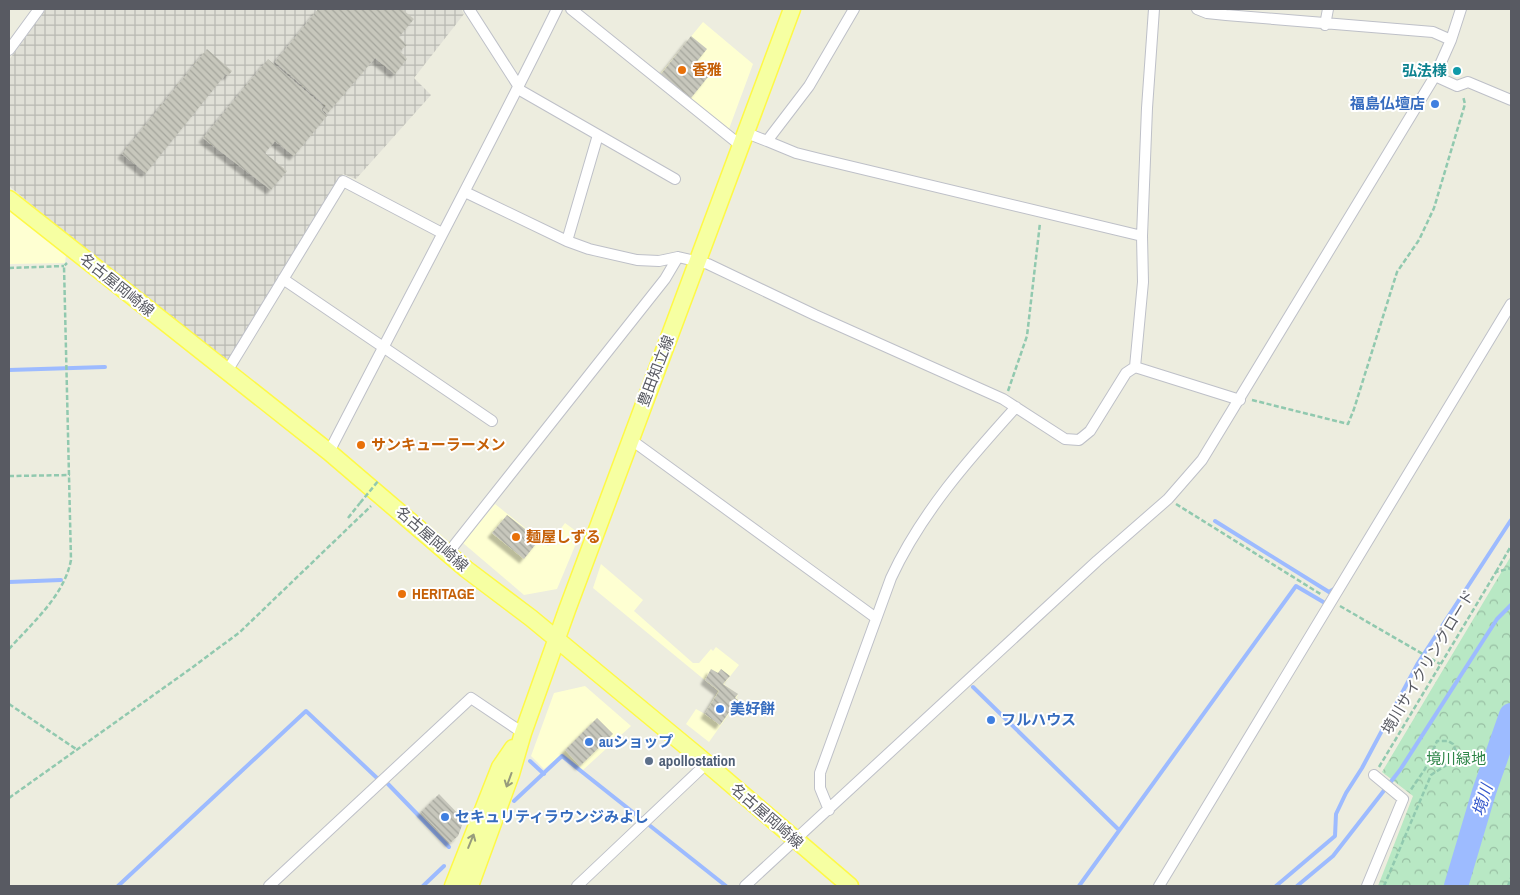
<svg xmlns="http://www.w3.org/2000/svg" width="1520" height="895" font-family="'Archivo Narrow','Noto Sans JP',sans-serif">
  <defs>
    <pattern id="industrial-grid" width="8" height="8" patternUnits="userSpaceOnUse" patternTransform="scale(1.25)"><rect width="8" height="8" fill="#e0e0d7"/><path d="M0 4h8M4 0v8" fill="none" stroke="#b8b9b2"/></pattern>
    <pattern id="forest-crowns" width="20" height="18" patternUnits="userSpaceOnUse" patternTransform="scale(1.25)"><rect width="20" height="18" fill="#b8e8c4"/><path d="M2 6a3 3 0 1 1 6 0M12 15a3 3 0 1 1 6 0" fill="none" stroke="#98bfa3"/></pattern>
    <pattern id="building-back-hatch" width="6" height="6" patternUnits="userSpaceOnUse" patternTransform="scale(1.25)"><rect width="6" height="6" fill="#c7c7bc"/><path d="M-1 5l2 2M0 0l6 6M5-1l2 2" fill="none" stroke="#a4a59c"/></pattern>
    <filter id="shadow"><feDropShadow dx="-4.5" dy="4.5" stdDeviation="1" flood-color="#0004"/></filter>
  </defs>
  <rect width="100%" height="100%" fill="#ededdf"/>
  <path fill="#feffd2" d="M 703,22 L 753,64 L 729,129 L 660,74 Z
    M 9,208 L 66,255 L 65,263 L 9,264 Z
    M 495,504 L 548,546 L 565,523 L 580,534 L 557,589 L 524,595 L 463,543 Z
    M 601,564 L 643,600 L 634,611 L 693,663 L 699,663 L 711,649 L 713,651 L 716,647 L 739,665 L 724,684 L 738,695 L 736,698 L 739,700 L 709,742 L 686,724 L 696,709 L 705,714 L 718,691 L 593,588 Z
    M 585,686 L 631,726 L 583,770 L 563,753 L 544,769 L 531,756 L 554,693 Z"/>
  <path fill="url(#industrial-grid)" d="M 46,9 L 461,9 L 464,14 L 414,78 L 431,95 L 356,179 L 343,174 L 226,365 L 9,186 L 9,60 Z"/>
  <path fill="url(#forest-crowns)" d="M 1511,556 L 1511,886 L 1378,886 L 1413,796 L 1382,772 Z"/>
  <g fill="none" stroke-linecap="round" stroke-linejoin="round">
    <path stroke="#9dbbff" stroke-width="4" d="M 9,370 L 105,367
      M 1215,521 L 1329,592 L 1334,589
      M 9,582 L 61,580
      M 973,687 L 1119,830
      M 530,761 L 544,774
      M 388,784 L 449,847
      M 514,801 L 562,756 L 726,886
      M 118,886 L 306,711 L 377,778
      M 423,886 L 444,866
      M 1079,886 L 1296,586 L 1325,603
      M 1276,886 L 1335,836 L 1336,814 L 1346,793 L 1362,768 L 1418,663 L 1511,520
      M 1297,886 L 1333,856 L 1400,770 L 1497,619 L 1511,605"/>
    <path stroke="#9dbbff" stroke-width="24" d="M 1456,886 L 1484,792 L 1511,715"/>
  </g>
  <path fill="url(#building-back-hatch)" filter="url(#shadow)" d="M 318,9 L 402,9 L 414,19 L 399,37 L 407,45 L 400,51 L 407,59 L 395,74 L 375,58 L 327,114 L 323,110 L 326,106 L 275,62 Z
    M 691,36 L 707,49 L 694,65 L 708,77 L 691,98 L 661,74 Z
    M 207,49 L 232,71 L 228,76 L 226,74 L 146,173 L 122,154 Z
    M 268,59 L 323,106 L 321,110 L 327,116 L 294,156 L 275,141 L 265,153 L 287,171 L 271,190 L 203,138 Z
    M 507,515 L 539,540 L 524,559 L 492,533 Z
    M 711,669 L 718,673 L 721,669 L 730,676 L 723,684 L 738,694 L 735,698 L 738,700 L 720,725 L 705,714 L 719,691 L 705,680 Z
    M 597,718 L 613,734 L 580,766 L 565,750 Z
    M 439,794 L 464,820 L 458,836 L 450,843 L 421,812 Z"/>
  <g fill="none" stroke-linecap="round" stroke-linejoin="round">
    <g stroke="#bec0c8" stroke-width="12">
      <path id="street" d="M 469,9 L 519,87
        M 571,9 L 740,145
        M 1197,9 L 1207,13 L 1226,15 L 1433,32 L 1451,40
        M 1325,25 L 1328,9
        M 9,50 L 39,9
        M 1435,76 L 1457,86 L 1468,82 L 1511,100
        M 518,89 L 675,179
        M 744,132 L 767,141 L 809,86 L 854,9
        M 767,141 L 796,153 L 820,159 L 1142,236
        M 465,192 L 567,241 L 589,249 L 637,260 L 659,261 L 678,257 L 708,264 L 815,315 L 1003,399 L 1065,439 L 1079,440 L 1090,431 L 1126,373 L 1135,367
        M 567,241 L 598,135
        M 283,279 L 492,421
        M 1135,367 L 1143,282 L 1142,236 L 1147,108 L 1154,9
        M 1135,367 L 1240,400
        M 226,373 L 343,181 L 442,233
        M 630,439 L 876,618
        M 329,452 C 405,304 484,158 557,9
        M 448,553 L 665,279 L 678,257
        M 829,810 L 820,788 L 820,773 L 891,578 C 921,513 969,459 1016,407
        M 269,886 L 471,698 L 523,733
        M 577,886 L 706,764
        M 745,886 L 1097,561 L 1168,499 L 1202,460 L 1435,76 L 1451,40 L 1461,9
        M 1159,886 L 1511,304
        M 1367,886 L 1403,799 L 1374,775"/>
    </g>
    <g stroke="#fef947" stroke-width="19">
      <path id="primary" d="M 9,199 L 329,452 L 466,569 L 531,618 L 698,756 L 850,886
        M 453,886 L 500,767 L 513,748
        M 470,886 L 511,774 L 523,733 L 567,610 L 792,9"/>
    </g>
    <path stroke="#91c9af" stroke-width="2.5" stroke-dasharray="5 2.5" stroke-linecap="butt" d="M 9,268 L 64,266
      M 1008,391 L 1027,336 L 1040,223
      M 1252,400 L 1348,424 L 1354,409 L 1397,272 L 1419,240 L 1434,208 L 1465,104 L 1463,96
      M 9,476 L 70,475
      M 1176,504 L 1322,595
      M 348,518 L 360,503
      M 1496,572 L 1511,546
      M 1340,606 L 1440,664
      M 9,649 C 33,622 64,596 71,560 L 64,266 L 67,263
      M 9,704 L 76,749
      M 1379,767 L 1496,572 L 1511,568
      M 9,798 L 193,667 L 240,632 L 371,506
      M 1384,886 L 1431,775 L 1454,760 L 1457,754 L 1453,744 L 1448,741 L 1437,741 L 1425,769 L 1410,791
      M 1508,886 L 1511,878"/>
    <use href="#street" stroke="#fff" stroke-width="10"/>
    <use href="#primary" stroke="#f6ffa2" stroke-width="16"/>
    <path stroke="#91c9af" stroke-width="2.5" stroke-dasharray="5 2.5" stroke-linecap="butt" d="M 360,503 L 379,480"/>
  </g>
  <defs><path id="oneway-shaft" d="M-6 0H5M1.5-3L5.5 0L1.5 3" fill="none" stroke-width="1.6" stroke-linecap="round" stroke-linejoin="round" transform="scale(1.25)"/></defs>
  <g stroke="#979c7c">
    <use href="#oneway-shaft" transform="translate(509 780) rotate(110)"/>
    <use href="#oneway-shaft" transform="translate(471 841) rotate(-68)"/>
  </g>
  <g fill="#e8710a" stroke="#fff" stroke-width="2">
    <circle cx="682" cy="70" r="5"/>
    <circle cx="361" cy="445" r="5"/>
    <circle cx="516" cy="537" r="5"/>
    <circle cx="402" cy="594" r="5"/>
  </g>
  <circle fill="#0f9aa8" stroke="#fff" stroke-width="2" cx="1457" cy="71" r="5"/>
  <g fill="#3f7fe0" stroke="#fff" stroke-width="2">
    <circle cx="1435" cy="104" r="5"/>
    <circle cx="720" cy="709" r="5"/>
    <circle cx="991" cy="720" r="5"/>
    <circle cx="589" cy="742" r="5"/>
    <circle cx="445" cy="817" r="5"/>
  </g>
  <circle fill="#5c6f8a" stroke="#fff" stroke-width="2" cx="649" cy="761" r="5"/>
  <g text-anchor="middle" stroke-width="4" stroke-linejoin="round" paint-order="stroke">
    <g font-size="15" font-weight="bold" fill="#c56008" stroke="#fff" text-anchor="start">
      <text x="692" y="75">香雅</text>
      <text x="371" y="450">サンキューラーメン</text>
      <text x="526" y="542">麺屋しずる</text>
      <text x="412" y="599">HERITAGE</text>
    </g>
    <g font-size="15" font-weight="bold" fill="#0d838f" stroke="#fff" text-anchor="end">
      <text x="1447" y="76">弘法様</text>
    </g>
    <g font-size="15" font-weight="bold" fill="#366cbe" stroke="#fff" text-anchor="start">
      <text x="1425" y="109" text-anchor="end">福島仏壇店</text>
      <text x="730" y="714">美好餅</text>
      <text x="1001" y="725">フルハウス</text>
      <text x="599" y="747">auショップ</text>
      <text x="455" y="822">セキュリティラウンジみよし</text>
    </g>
    <g font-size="15" fill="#585a62" stroke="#fff">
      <text transform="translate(117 285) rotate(39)" y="5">名古屋岡崎線</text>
      <text transform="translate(656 371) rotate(-69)" y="5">豊田知立線</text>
      <text transform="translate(432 539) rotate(41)" y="5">名古屋岡崎線</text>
      <text transform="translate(1428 662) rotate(-59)" y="5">境川サイクリングロード</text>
      <text transform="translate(767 816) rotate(41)" y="5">名古屋岡崎線</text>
    </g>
    <g font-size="15" fill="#2d8547" stroke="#fff">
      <text x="1456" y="764">境川緑地</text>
    </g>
    <g font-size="15" font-weight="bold" fill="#4e5e75" stroke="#fff" text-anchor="start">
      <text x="659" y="766">apollostation</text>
    </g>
    <g font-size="16" font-style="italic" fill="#3659cc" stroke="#fff">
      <text transform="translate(1482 800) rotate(-73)" y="6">境川</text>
    </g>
  </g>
  <rect width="1520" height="895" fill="none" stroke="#585a62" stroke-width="20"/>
</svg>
